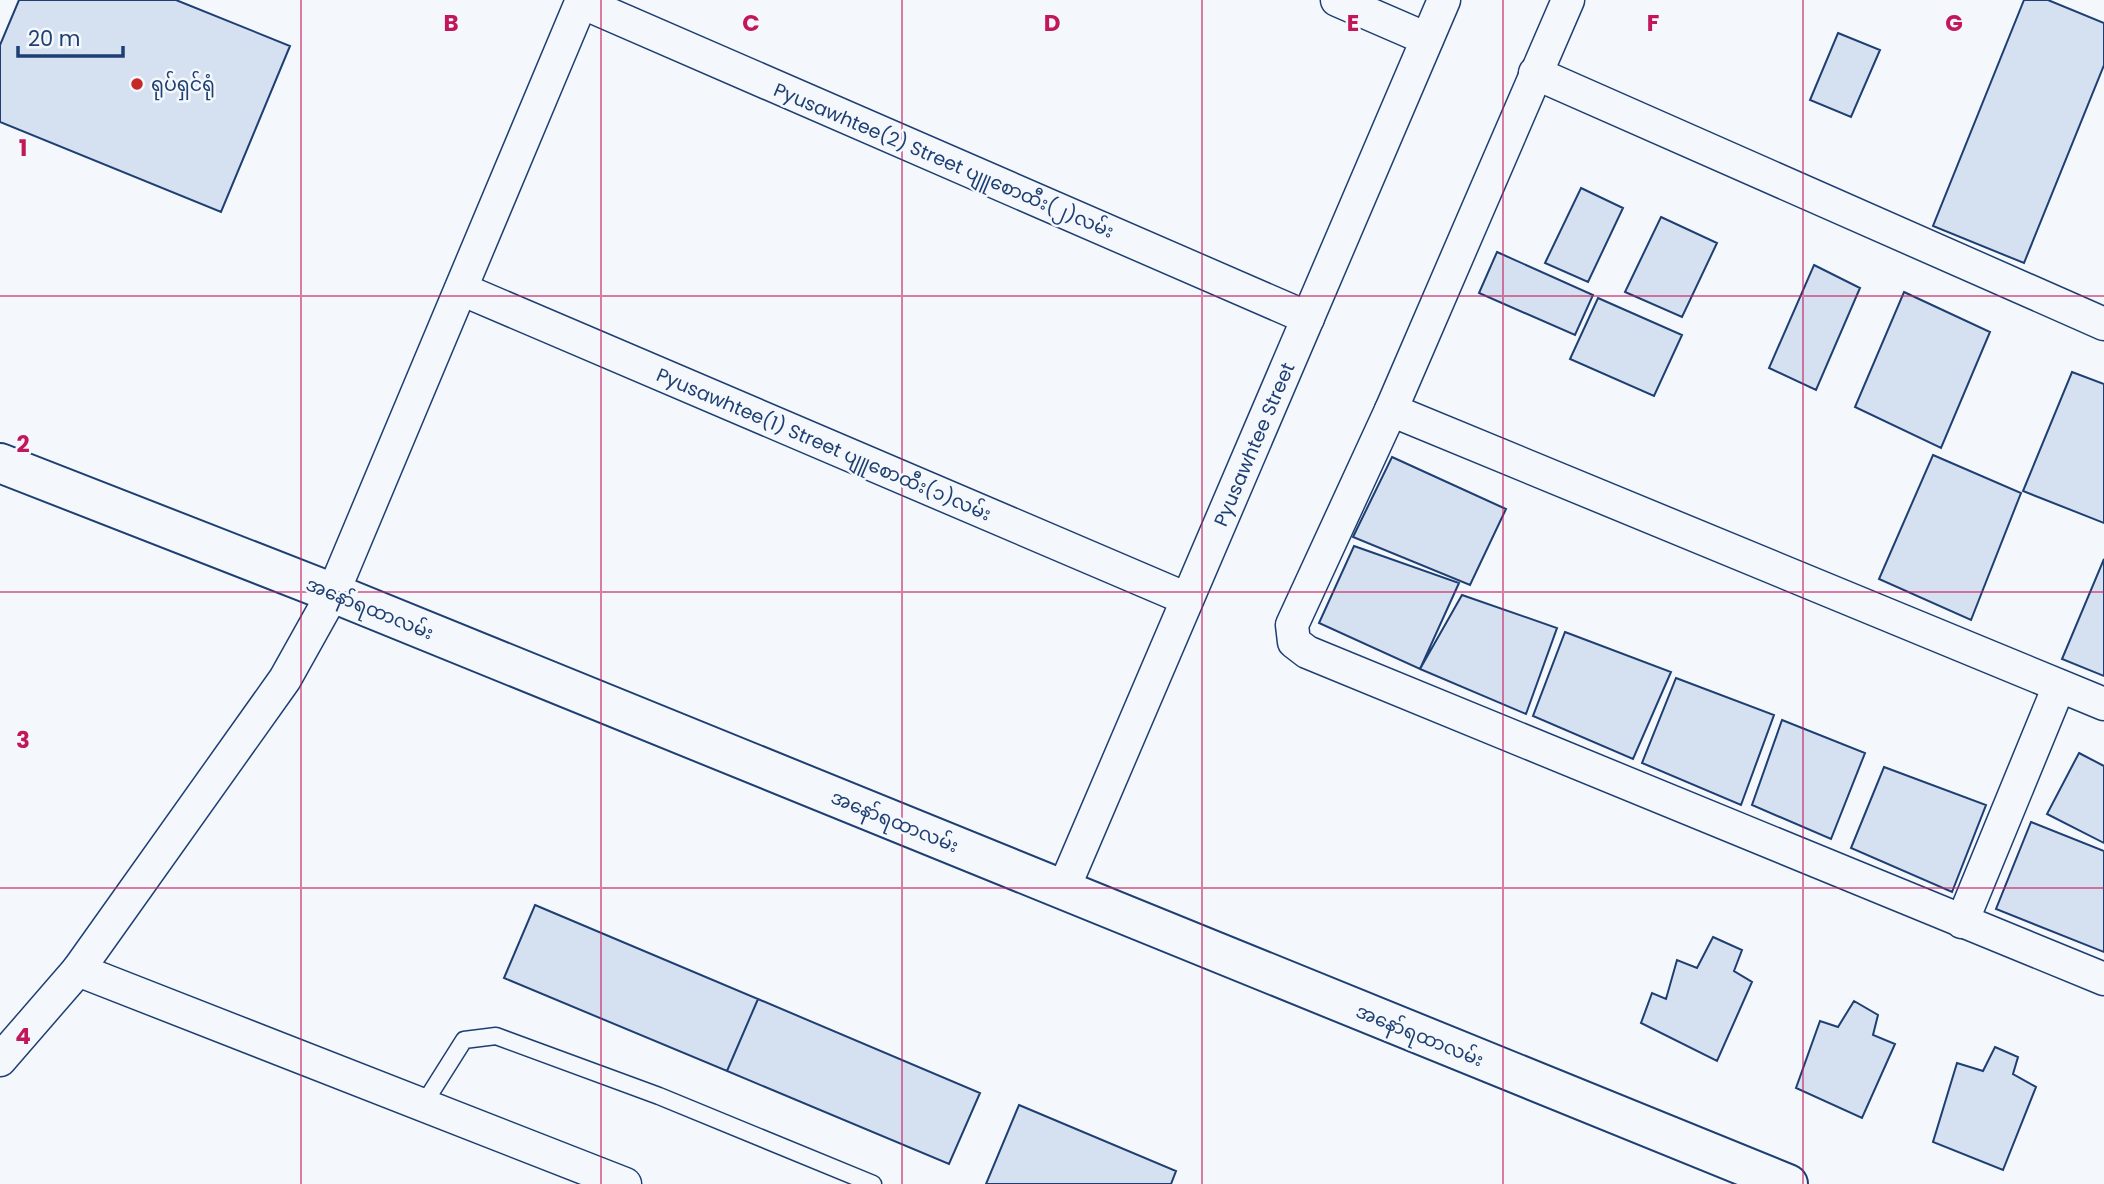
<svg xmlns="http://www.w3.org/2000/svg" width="2104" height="1184" font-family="Poppins,'Noto Sans Myanmar',sans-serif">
  <rect width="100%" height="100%" fill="#f4f7fb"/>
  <path fill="#d5e0f0" stroke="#1d3f73" stroke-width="2" d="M 19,0 L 176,0 L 290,46 L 221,212 L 0,122 L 0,45 Z
    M 2024,0 L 2048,0 L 2104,23 L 2104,65 L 2024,263 L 1933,226 Z
    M 1838,33 L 1880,50 L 1851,117 L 1810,100 Z
    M 1581,188 L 1623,208 L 1588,282 L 1545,263 Z
    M 1661,217 L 1717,243 L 1682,317 L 1625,292 Z
    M 1497,252 L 1593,295 L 1575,335 L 1479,293 Z
    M 1814,265 L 1860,288 L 1816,390 L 1769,368 Z
    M 1904,292 L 1990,332 L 1941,448 L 1855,407 Z
    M 1598,298 L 1682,335 L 1654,396 L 1570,359 Z
    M 2072,372 L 2104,384 L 2104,523 L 2023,491 Z
    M 1933,455 L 2021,493 L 1971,620 L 1879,579 Z
    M 1392,457 L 1506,509 L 1470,585 L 1353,537 Z
    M 1354,546 L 1459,583 L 1420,669 L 1319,623 Z
    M 2104,559 L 2104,676 L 2062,659 Z
    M 1462,595 L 1557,628 L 1526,714 L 1420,669 Z
    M 1565,632 L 1671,672 L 1633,759 L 1533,716 Z
    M 1676,678 L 1774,715 L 1741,805 L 1642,763 Z
    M 1782,720 L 1865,753 L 1831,839 L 1752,805 Z
    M 2079,753 L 2104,766 L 2104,843 L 2047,814 Z
    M 1884,767 L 1986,805 L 1952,892 L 1851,848 Z
    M 2031,822 L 2104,851 L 2104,952 L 1996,909 Z
    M 535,905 L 758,999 L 727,1071 L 504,978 Z
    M 1713,937 L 1742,950 L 1734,971 L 1752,982 L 1717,1061 L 1641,1023 L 1652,993 L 1666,999 L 1677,960 L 1697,968 Z
    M 758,999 L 980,1093 L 949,1164 L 727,1071 Z
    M 1854,1001 L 1878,1015 L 1873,1035 L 1895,1044 L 1862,1118 L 1796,1088 L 1820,1021 L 1838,1027 Z
    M 1995,1047 L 2018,1057 L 2013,1074 L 2036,1087 L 2003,1170 L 1933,1142 L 1957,1063 L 1983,1071 Z
    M 1019,1105 L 1176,1171 L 1171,1184 L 986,1184 Z"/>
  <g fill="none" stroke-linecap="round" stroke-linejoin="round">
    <g stroke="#1d3f73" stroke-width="19">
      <path id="service" d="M 423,1105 L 464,1040 L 496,1036 L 659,1096 L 873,1184"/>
    </g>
    <g stroke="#1d3f73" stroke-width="35">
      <g id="minor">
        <path d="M 1337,0 L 1427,39"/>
        <path d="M 1568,0 L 1391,410 L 1292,625 L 1294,642 L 1307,652 L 2104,979"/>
        <path d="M 581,2 L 1308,318"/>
        <path d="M 1535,73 L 2104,324"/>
        <path d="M 461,289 L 1187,599"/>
        <path d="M 1391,410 L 2104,704"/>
        <path id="s1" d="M 1063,890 L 1444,0"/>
        <path d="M 1962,922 L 2059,686"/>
        <path d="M 78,970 L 625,1184"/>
        <path d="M 0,1060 L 78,970 L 285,679 L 333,593 L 582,0"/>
      </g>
    </g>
    <g stroke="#1d3f73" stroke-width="42">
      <path id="secondary" d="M 0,463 L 333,593 L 1788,1184"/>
    </g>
    <use href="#service" stroke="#f4f7fb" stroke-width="16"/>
    <use href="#minor" stroke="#f4f7fb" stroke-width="32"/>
    <use href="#secondary" stroke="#f4f7fb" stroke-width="38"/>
  </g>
  <path fill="none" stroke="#c2185b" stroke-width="2" stroke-opacity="0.55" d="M 301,0 L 301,1184M 601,0 L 601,1184M 902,0 L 902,1184M 1202,0 L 1202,1184M 1503,0 L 1503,1184M 1803,0 L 1803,1184M 0,296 L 2104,296M 0,592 L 2104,592M 0,888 L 2104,888"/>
  <circle fill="#c62828" stroke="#f4f7fb" stroke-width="2.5" cx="137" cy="84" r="7"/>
  <g text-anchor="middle" stroke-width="5" stroke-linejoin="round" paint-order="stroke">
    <g font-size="19" fill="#1d3f73" stroke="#f4f7fb" text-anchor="start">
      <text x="151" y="91">ရုပ်ရှင်ရုံ</text>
    </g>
    <g font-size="19" fill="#1d3f73" stroke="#f4f7fb">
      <text transform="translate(944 160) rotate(23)" y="7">Pyusawhtee(2) Street ပျူစောထီး(၂)လမ်း</text>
      <text transform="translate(824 444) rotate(23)" y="7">Pyusawhtee(1) Street ပျူစောထီး(၁)လမ်း</text>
      <text dy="7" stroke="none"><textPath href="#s1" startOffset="485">Pyusawhtee Street</textPath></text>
      <text transform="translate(370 608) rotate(22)" y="7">အနော်ရထာလမ်း</text>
      <text transform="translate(895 821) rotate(22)" y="7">အနော်ရထာလမ်း</text>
      <text transform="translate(1420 1035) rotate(22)" y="7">အနော်ရထာလမ်း</text>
    </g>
  </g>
  <g font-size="23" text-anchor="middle" font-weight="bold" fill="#c2185b" stroke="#f4f7fb" stroke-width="5" stroke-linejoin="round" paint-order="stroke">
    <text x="451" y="31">B</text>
    <text x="751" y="31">C</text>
    <text x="1052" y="31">D</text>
    <text x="1353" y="31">E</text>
    <text x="1653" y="31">F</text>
    <text x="1954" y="31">G</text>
    <text x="23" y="156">1</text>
    <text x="23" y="452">2</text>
    <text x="23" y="748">3</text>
    <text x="23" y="1044">4</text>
  </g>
  <path d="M18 46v10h105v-10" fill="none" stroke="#1d3f73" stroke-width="3.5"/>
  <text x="28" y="46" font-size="21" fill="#1d3f73" stroke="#f4f7fb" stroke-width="5" paint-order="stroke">20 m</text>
</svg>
